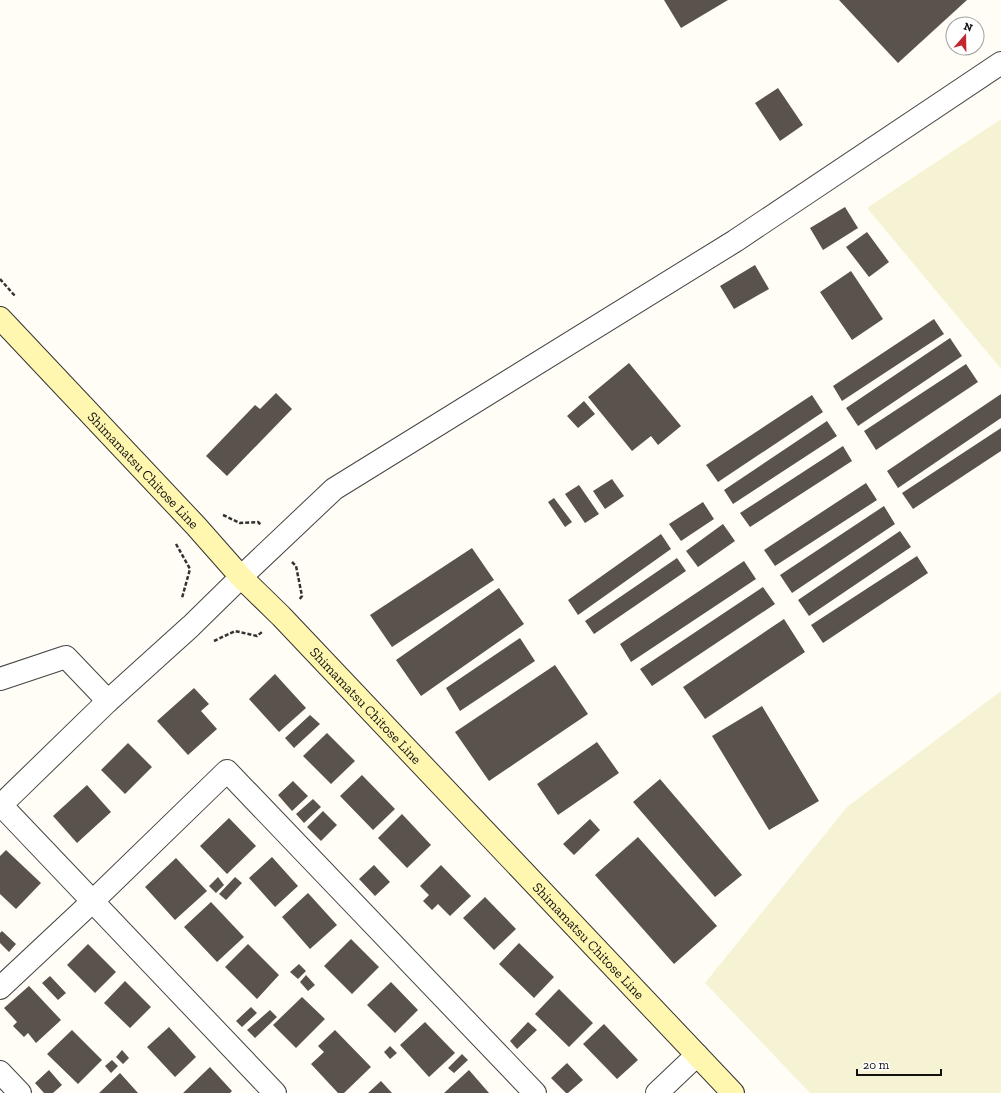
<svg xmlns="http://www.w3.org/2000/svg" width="1001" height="1093" font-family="'Zilla Slab',serif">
  <rect width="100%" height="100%" fill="#fffdf5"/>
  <path fill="#f6f3d4" d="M 1001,119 L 1001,369 L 867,208 Z
    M 1001,691 L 1001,1093 L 810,1093 L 705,983 L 847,807 Z"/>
  <path fill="#5a524d" d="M 664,0 L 728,0 L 681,28 Z
    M 839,0 L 967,0 L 898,63 Z
    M 778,88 L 803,125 L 780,141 L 755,103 Z
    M 845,207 L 858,228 L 823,250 L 810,228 Z
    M 867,232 L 889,262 L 869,277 L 846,247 Z
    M 755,265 L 769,289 L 734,309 L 720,286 Z
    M 851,271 L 883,319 L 852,340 L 820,292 Z
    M 934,319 L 944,334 L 842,401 L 833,386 Z
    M 950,338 L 962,356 L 858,426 L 846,408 Z
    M 629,363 L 681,426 L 658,445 L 651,436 L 632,451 L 588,397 Z
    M 966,364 L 978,382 L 876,450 L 864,431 Z
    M 276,393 L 292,409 L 227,476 L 206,456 L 255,405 L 260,409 Z
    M 1001,394 L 1001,418 L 898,488 L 887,471 Z
    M 812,395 L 823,412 L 718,482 L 706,465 Z
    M 584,401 L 595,414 L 578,428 L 567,416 Z
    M 827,421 L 837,436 L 733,504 L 724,490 Z
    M 1001,428 L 1001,451 L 913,509 L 902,493 Z
    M 843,446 L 852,461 L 750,527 L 740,513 Z
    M 612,479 L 624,496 L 605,509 L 593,491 Z
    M 866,483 L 877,500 L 775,566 L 764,550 Z
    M 579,485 L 599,514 L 585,523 L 565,494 Z
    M 554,498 L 572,522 L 565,527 L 548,502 Z
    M 703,502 L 714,519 L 681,541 L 669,524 Z
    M 884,506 L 895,524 L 792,593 L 780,575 Z
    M 723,524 L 735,541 L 698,567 L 686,551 Z
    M 900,531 L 911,547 L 809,616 L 798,600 Z
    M 661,534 L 671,549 L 578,615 L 568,600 Z
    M 472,548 L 494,580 L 392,647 L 370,615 Z
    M 917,556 L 928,573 L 823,643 L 811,625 Z
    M 677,558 L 686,571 L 594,634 L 585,621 Z
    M 744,561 L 756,579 L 631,662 L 620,644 Z
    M 763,587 L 775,604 L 652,686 L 640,669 Z
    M 499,588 L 524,624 L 421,696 L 396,660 Z
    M 784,619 L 805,652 L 705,719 L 683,687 Z
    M 520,638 L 535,661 L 460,711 L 446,688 Z
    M 555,665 L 588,714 L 489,781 L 455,732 Z
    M 275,674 L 306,708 L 279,732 L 249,699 Z
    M 194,688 L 209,704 L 201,711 L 217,729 L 188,755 L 157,721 Z
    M 762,706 L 819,801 L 769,830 L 712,736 Z
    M 310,715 L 320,724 L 294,748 L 285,738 Z
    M 327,733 L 355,761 L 331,784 L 303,756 Z
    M 597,742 L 619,773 L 558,815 L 537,784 Z
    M 128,743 L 152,767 L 125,794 L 101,770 Z
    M 362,775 L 395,809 L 373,830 L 340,796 Z
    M 660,779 L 742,875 L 715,897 L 633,802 Z
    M 293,781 L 308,796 L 292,811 L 278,795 Z
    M 87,785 L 111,812 L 77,843 L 53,816 Z
    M 313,799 L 321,807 L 304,823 L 296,814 Z
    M 323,811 L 337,825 L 321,841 L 307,827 Z
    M 402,814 L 431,845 L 407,868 L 378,838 Z
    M 229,818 L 256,846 L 227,874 L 200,846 Z
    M 590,819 L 600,830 L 574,855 L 563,844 Z
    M 638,837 L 717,926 L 674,964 L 595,875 Z
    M 6,850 L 41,883 L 16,909 L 0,894 L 0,856 Z
    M 272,857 L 298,886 L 275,907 L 249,878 Z
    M 176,858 L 207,891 L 175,920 L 145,887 Z
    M 374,865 L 390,882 L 375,896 L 359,879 Z
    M 441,865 L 471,896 L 450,916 L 438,904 L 432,910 L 423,901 L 429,895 L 420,886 Z
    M 218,877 L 224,885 L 216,893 L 209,886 Z
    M 235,877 L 242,883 L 226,900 L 219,894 Z
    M 308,893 L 337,925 L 310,949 L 282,917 Z
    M 485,897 L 516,929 L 494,950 L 463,918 Z
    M 211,902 L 244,937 L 217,962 L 184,927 Z
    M 2,931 L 16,944 L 9,952 L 0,943 L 0,933 Z
    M 351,939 L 379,967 L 352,994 L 324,966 Z
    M 519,943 L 554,977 L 534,998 L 499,964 Z
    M 88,944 L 116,972 L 95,993 L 67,965 Z
    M 248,944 L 279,975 L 257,999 L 225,967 Z
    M 299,964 L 306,971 L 298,979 L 290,972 Z
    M 306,975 L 315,985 L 308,991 L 300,982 Z
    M 50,976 L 66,993 L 58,1000 L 42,983 Z
    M 125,981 L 151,1007 L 130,1028 L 104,1003 Z
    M 391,982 L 418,1010 L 395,1033 L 367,1005 Z
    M 29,986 L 61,1020 L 36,1043 L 28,1033 L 24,1037 L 13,1026 L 17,1022 L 4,1008 Z
    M 559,989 L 593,1023 L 569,1047 L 535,1014 Z
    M 302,997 L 325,1019 L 296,1048 L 273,1025 Z
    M 251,1007 L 257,1013 L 242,1027 L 236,1021 Z
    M 270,1010 L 277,1017 L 255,1038 L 247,1030 Z
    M 425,1022 L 455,1053 L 429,1077 L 400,1045 Z
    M 528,1022 L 537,1030 L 517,1049 L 510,1041 Z
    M 604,1024 L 638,1060 L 617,1079 L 583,1044 Z
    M 169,1027 L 196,1057 L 175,1077 L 147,1047 Z
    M 72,1030 L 102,1060 L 78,1084 L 47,1054 Z
    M 335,1030 L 371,1067 L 344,1093 L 338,1093 L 311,1064 L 324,1052 L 318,1046 Z
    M 390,1046 L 397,1053 L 390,1059 L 384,1052 Z
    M 122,1050 L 129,1058 L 123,1064 L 116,1057 Z
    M 462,1054 L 468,1060 L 454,1073 L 448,1068 Z
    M 112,1060 L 118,1066 L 111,1073 L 105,1066 Z
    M 567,1063 L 583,1080 L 568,1093 L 566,1093 L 551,1078 Z
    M 210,1067 L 232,1091 L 230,1093 L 183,1093 Z
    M 49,1070 L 62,1085 L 53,1093 L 44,1093 L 35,1083 Z
    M 469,1070 L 489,1093 L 444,1093 Z
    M 120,1073 L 138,1093 L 99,1093 Z
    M 381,1081 L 392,1093 L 368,1093 Z"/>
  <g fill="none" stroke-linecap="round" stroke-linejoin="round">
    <g stroke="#444" stroke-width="24">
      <path id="minor" d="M 0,679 L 66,657 L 108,701
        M 1,805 L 275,1093
        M 0,988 L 93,901 L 227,771 L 535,1093
        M 0,1072 L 20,1093
        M 657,1093 L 697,1055"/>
    </g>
    <g stroke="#444" stroke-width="24">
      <path id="tertiary" d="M 0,806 L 108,701 L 191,626 L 241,577 L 334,489 L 735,241 L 1001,63"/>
    </g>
    <g stroke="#333" stroke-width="24">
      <g id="secondary">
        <path id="s1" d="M 0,318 L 196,526 L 241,577 L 281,616 L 733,1093"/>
      </g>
    </g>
    <path stroke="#333" stroke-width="2.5" stroke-dasharray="4 2" stroke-linecap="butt" d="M 0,279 L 15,296
      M 223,515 L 240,523 L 258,522 L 261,525
      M 176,544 L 190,569 L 182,598
      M 292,562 L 296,566 L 302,596 L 299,600
      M 214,641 L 235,631 L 257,636 L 262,632"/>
    <use href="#minor" stroke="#fff" stroke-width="22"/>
    <use href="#tertiary" stroke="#fff" stroke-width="22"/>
    <use href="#secondary" stroke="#fff6b0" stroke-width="22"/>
  </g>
  <g text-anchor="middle" stroke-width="4" stroke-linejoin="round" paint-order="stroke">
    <g font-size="14" fill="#111" stroke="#fff">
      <text dy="5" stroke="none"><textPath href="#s1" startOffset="209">Shimamatsu Chitose Line</textPath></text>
      <text dy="5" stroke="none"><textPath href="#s1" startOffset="533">Shimamatsu Chitose Line</textPath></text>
      <text dy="5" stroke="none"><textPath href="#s1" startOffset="857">Shimamatsu Chitose Line</textPath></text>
    </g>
  </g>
  <g transform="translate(965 36) rotate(20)"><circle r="19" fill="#ffffff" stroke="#a0a0a0"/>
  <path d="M0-3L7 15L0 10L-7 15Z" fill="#c4262e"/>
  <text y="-6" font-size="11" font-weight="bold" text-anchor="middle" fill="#111111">N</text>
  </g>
  <path d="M857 1069v6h84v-6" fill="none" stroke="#111111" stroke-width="2"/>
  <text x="863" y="1069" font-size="12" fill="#111111" stroke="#ffffff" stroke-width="3" paint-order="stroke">20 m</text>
</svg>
